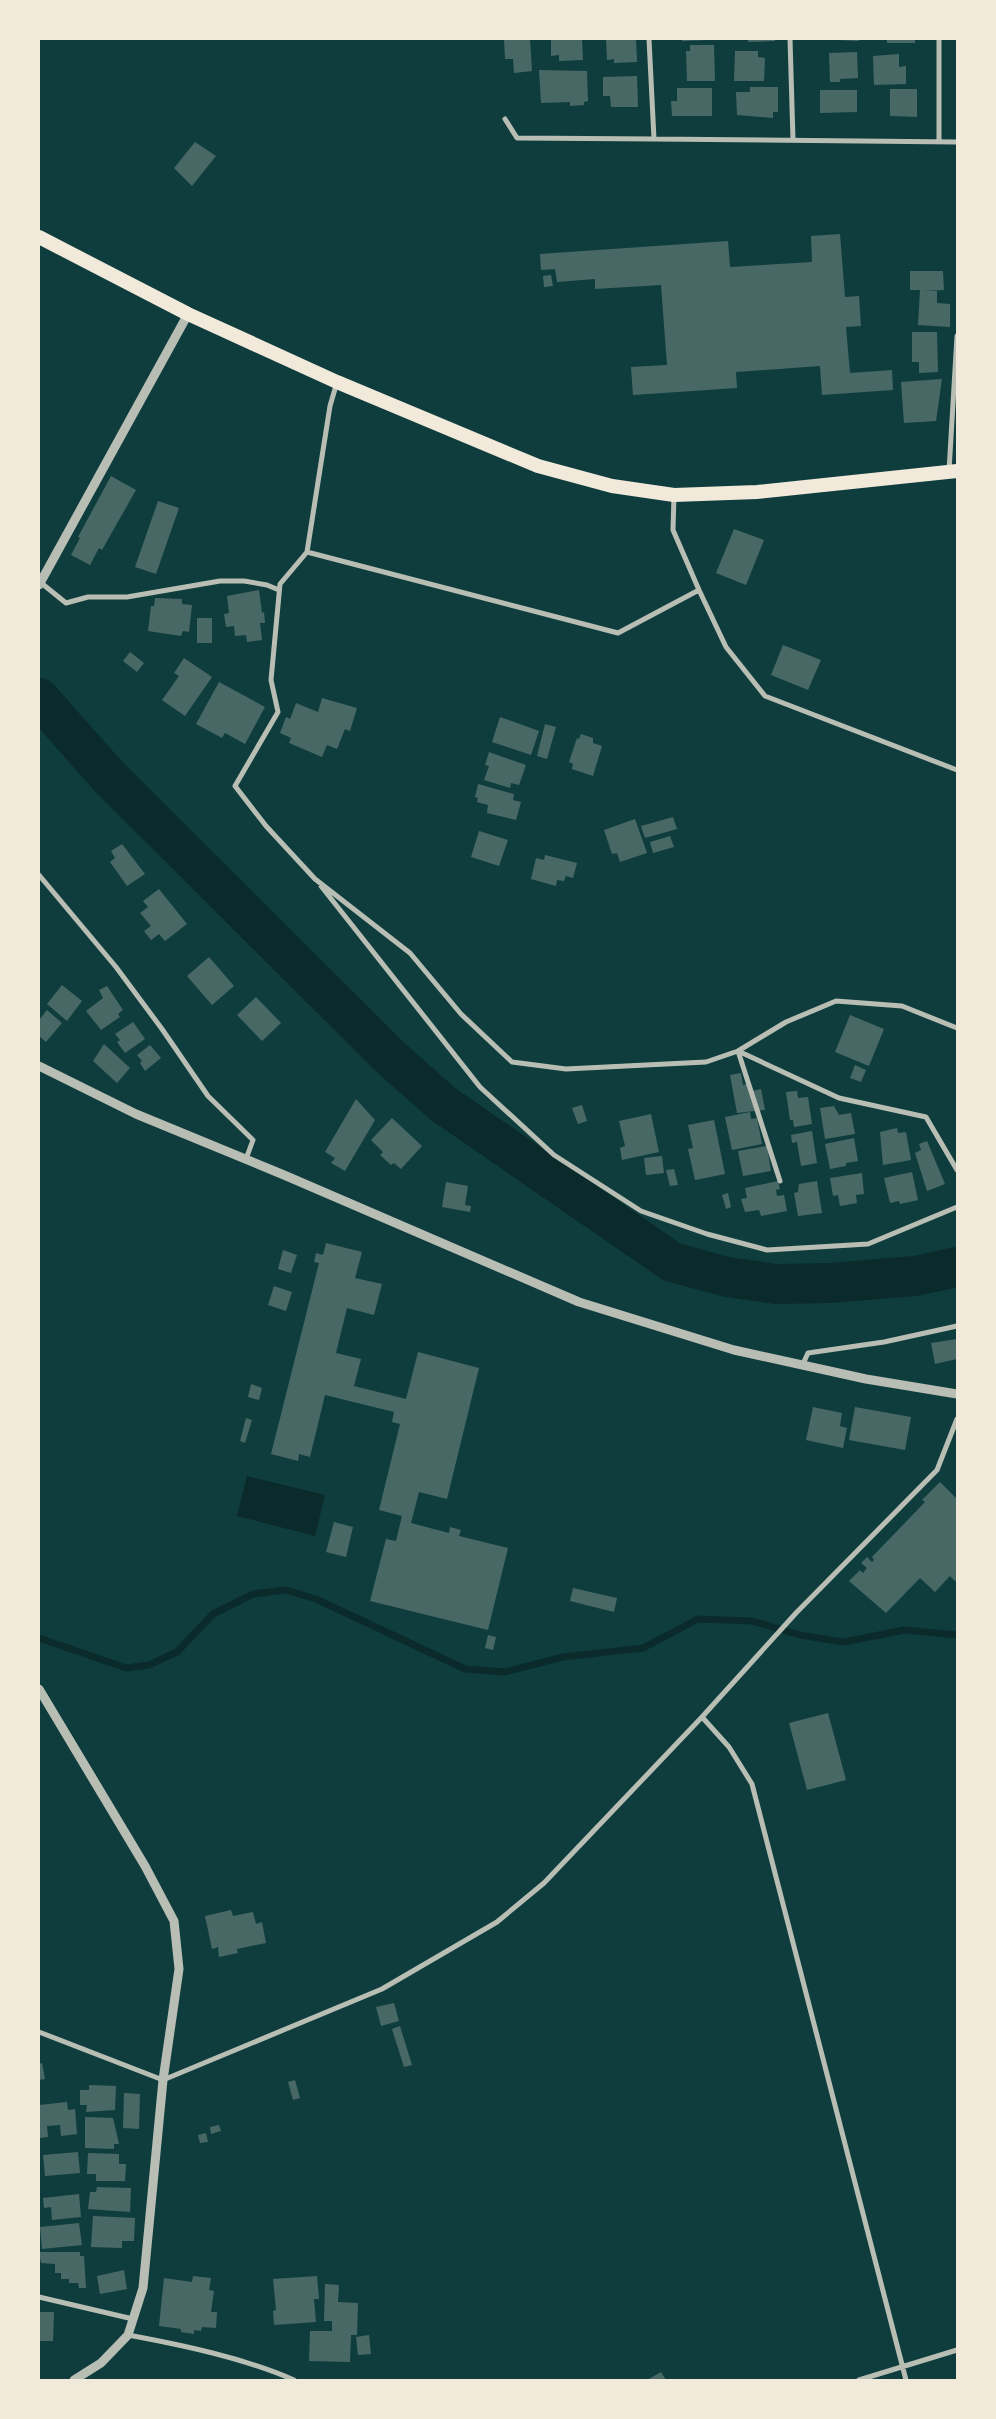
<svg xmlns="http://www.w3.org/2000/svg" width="996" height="2419" font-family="Overpass,sans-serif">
  <rect width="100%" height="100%" fill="#0f3d3e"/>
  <path fill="#0a2a2b" d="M 247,1476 L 325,1495 L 315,1536 L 237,1516 Z"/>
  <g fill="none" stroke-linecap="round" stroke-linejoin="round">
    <path stroke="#0a2a2b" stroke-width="7" d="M 39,1638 L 126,1668 L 149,1665 L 177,1652 L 213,1614 L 253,1594 L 286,1590 L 316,1599 L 465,1669 L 505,1672 L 563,1657 L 643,1648 L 698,1619 L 752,1621 L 800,1635 L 844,1642 L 904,1630 L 957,1635"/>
    <path stroke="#0a2a2b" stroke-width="40" d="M 39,698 L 109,777 L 390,1057 L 443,1104 L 672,1262 L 727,1277 L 776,1284 L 831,1283 L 915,1276 L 957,1267"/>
  </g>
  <path fill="#486865" d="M 504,39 L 530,39 L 532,71 L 514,73 L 513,59 L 505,59 Z
    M 551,39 L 582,39 L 583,60 L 559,61 L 559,55 L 551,56 Z
    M 606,39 L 636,39 L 637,62 L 614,63 L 614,59 L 607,60 Z
    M 682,39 L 709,39 L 709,40 L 682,41 Z
    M 748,39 L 775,39 L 775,41 L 748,42 Z
    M 837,39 L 859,39 L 859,41 L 837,40 Z
    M 887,39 L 915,39 L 915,43 L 887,43 Z
    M 690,45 L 714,45 L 715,81 L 687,81 L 686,51 L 690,51 Z
    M 735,51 L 758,51 L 758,57 L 765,58 L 764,81 L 734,81 Z
    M 857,52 L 858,78 L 840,79 L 840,82 L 830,82 L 829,53 Z
    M 899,54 L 899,67 L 906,66 L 906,84 L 874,85 L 873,56 Z
    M 539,70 L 587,71 L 588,101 L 584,102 L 584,105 L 570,106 L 570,102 L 541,103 Z
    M 637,76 L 638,107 L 611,107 L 610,96 L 603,96 L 603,77 Z
    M 750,87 L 778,87 L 778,112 L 773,112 L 773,118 L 737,115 L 736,92 L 750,92 Z
    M 677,88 L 712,88 L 712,116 L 672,116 L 671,101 L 677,101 Z
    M 890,89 L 917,89 L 917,117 L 890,116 Z
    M 820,90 L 857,90 L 857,112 L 820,113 Z
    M 195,142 L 216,156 L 192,186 L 174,168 Z
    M 840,234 L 845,297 L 859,296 L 861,326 L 846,327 L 850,373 L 892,370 L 893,390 L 822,395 L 820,366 L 736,372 L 737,388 L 633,395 L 631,367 L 667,365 L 661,285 L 595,289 L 595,279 L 557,282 L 555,269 L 541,270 L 540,254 L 728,241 L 730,267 L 812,262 L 811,236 Z
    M 910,271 L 943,271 L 944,290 L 922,291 L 937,291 L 937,303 L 950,304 L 950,327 L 918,325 L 920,290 L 910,290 Z
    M 551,275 L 553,286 L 544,287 L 543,276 Z
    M 912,332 L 937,332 L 938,372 L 919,373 L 919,362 L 912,362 Z
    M 942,379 L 936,421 L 904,423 L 901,382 Z
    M 111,476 L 136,490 L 102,550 L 99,548 L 90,565 L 71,555 L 80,538 L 78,537 Z
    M 158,501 L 179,508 L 156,574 L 135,567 Z
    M 734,529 L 764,540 L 746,585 L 716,573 Z
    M 259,590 L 262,613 L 264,612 L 265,623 L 260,623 L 262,640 L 247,642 L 246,635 L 235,636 L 234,626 L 226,627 L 224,614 L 229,613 L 227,596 Z
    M 155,598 L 182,599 L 182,604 L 192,605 L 189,632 L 183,631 L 181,636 L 148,631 L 151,606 L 154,606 Z
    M 197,618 L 212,618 L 212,643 L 197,643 Z
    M 783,645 L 821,660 L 808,690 L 771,675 Z
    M 130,652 L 144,663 L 137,672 L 123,661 Z
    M 184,658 L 212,677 L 185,716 L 162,700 L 179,676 L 174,673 Z
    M 219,682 L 265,707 L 245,744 L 225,733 L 222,738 L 196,724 Z
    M 322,698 L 357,708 L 350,731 L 345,729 L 337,749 L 327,745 L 322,757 L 289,743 L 291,738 L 280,733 L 286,717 L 290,719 L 296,703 L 318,712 Z
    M 500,717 L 539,731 L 531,755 L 492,742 Z
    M 545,724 L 556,727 L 547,759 L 537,756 Z
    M 581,734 L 593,738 L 593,743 L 602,746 L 593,776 L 572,769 L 573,764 L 569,762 L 577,738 L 579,739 Z
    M 489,752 L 526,765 L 519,785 L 511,783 L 510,788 L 484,780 L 489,766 L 485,765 Z
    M 478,784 L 514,794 L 513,800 L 521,802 L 516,820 L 487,813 L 488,805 L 477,802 L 478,798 L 475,797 Z
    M 673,817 L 677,829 L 645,838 L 641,826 Z
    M 635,819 L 647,853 L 620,862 L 617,853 L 612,854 L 604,830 Z
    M 479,831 L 508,840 L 499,866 L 471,857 Z
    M 670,836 L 674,847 L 653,853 L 650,842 Z
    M 122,844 L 145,874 L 127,886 L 110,862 L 115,858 L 111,851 Z
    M 545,855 L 577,863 L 573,878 L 566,876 L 564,881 L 557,880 L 556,886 L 531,879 L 536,858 L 544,860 Z
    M 159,889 L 187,924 L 165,941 L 159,934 L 151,940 L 144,931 L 151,926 L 140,913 L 148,907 L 143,901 Z
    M 209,957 L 234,986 L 212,1005 L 187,976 Z
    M 62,985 L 82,1001 L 67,1021 L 47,1004 Z
    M 107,986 L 123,1010 L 118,1014 L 120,1017 L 101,1030 L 86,1011 L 103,998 L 99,990 Z
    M 256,997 L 281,1023 L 262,1041 L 237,1015 Z
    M 47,1010 L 62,1023 L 46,1042 L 39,1036 L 39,1020 Z
    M 850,1015 L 884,1029 L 869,1066 L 835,1052 Z
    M 133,1022 L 145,1039 L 125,1053 L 117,1042 L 120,1040 L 115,1034 Z
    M 104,1044 L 130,1068 L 117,1083 L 93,1061 Z
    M 150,1045 L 161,1058 L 145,1071 L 140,1063 L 142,1061 L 137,1055 Z
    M 855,1065 L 866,1070 L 861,1082 L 850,1078 Z
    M 741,1073 L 743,1085 L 751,1083 L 752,1091 L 761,1089 L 765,1110 L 737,1113 L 730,1075 Z
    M 797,1091 L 798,1098 L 808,1097 L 812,1124 L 794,1127 L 793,1120 L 790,1120 L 786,1092 Z
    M 356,1099 L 375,1120 L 345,1171 L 331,1163 L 335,1158 L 325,1152 Z
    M 582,1105 L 587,1121 L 578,1124 L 572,1108 Z
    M 834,1106 L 839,1115 L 851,1113 L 855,1134 L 825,1139 L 820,1108 Z
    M 750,1112 L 751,1119 L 757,1118 L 762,1144 L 732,1150 L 725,1117 Z
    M 651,1114 L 659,1152 L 622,1160 L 620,1148 L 625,1146 L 619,1121 Z
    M 392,1118 L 422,1146 L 401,1169 L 394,1163 L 391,1165 L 380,1155 L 383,1152 L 371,1140 Z
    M 714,1120 L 725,1174 L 695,1180 L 688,1149 L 693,1148 L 688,1125 Z
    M 897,1128 L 898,1133 L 906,1132 L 911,1160 L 883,1165 L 880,1132 Z
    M 812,1131 L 817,1163 L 801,1166 L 797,1142 L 792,1143 L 791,1135 Z
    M 854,1138 L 858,1161 L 846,1163 L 846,1166 L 830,1169 L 825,1144 Z
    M 927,1141 L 945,1184 L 927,1191 L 915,1153 L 921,1150 L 919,1144 Z
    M 767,1146 L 771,1171 L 743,1176 L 738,1151 Z
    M 662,1156 L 664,1173 L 646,1175 L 644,1158 Z
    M 674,1169 L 678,1185 L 670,1186 L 666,1170 Z
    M 912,1172 L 918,1200 L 900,1204 L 899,1201 L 890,1203 L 884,1178 Z
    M 862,1173 L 864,1194 L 856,1195 L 857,1203 L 840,1206 L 838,1195 L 833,1196 L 830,1178 Z
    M 778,1181 L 780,1189 L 776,1190 L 777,1196 L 784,1195 L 787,1211 L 761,1216 L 759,1210 L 745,1212 L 741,1199 L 747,1198 L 745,1188 Z
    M 817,1181 L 822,1213 L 798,1216 L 794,1193 L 798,1192 L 799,1184 Z
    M 446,1182 L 468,1186 L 465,1205 L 471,1206 L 470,1212 L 442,1207 Z
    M 728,1193 L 731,1207 L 726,1209 L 722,1195 Z
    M 326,1243 L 362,1252 L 355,1278 L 382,1284 L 374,1315 L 347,1308 L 336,1353 L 361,1359 L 354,1386 L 406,1399 L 418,1352 L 479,1368 L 447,1499 L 419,1492 L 411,1523 L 449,1533 L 450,1527 L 461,1530 L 459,1536 L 508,1548 L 488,1630 L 370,1601 L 386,1539 L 396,1541 L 402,1516 L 379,1510 L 400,1424 L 392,1422 L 394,1412 L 325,1395 L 310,1457 L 299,1454 L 298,1461 L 271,1454 L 319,1263 L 314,1262 L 316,1253 L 323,1255 Z
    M 283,1250 L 297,1255 L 291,1273 L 278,1269 Z
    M 274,1286 L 292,1292 L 286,1311 L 268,1305 Z
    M 957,1339 L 957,1359 L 935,1364 L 931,1343 Z
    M 251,1384 L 262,1388 L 259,1400 L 248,1397 Z
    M 813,1407 L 842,1413 L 840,1426 L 847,1428 L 843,1448 L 806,1440 Z
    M 855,1407 L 911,1417 L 905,1450 L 849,1440 Z
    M 246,1418 L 252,1420 L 245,1443 L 240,1441 Z
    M 940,1482 L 957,1499 L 957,1579 L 955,1581 L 950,1576 L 935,1592 L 920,1578 L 886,1613 L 849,1581 L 860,1570 L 863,1573 L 867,1568 L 861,1563 L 867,1557 L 872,1562 L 874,1560 L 872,1557 L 925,1502 L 922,1500 Z
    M 334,1522 L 353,1527 L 346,1557 L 326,1552 Z
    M 573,1588 L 617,1598 L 614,1612 L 570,1601 Z
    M 488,1635 L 496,1637 L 493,1650 L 485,1648 Z
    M 828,1713 L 846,1780 L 807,1790 L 789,1723 Z
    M 231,1910 L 233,1916 L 253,1912 L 256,1924 L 262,1922 L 266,1943 L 237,1949 L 238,1953 L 219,1957 L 218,1947 L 212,1949 L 205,1916 Z
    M 394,2003 L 399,2021 L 381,2026 L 376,2007 Z
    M 400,2026 L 412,2065 L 404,2067 L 392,2029 Z
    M 42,2063 L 45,2079 L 39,2080 L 39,2064 Z
    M 295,2080 L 300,2098 L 293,2100 L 288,2082 Z
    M 89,2085 L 116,2086 L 115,2110 L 86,2112 L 87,2105 L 80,2105 L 80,2090 L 89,2090 Z
    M 124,2093 L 140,2094 L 139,2129 L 123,2128 Z
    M 67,2102 L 68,2110 L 75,2109 L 77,2134 L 61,2136 L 60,2125 L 47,2126 L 48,2137 L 39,2138 L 39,2105 Z
    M 85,2117 L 113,2118 L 119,2144 L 114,2144 L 114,2149 L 85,2148 Z
    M 219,2125 L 221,2131 L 211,2134 L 210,2127 Z
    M 206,2133 L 208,2142 L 200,2143 L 198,2135 Z
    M 78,2152 L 80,2173 L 45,2176 L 43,2155 Z
    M 88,2153 L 119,2154 L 119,2164 L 126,2164 L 125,2181 L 96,2181 L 96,2174 L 87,2174 Z
    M 97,2187 L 131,2188 L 130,2212 L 88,2209 L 90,2192 L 96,2192 Z
    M 79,2194 L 81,2217 L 52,2220 L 51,2207 L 44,2208 L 43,2198 Z
    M 93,2216 L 135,2218 L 134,2241 L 122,2241 L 122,2248 L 91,2247 Z
    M 79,2223 L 82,2245 L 42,2249 L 40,2227 Z
    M 39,2252 L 80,2252 L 80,2256 L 84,2256 L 86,2288 L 79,2288 L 78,2283 L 69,2283 L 69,2279 L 61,2279 L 61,2273 L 55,2273 L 55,2264 L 41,2263 Z
    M 124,2270 L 127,2289 L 100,2294 L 97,2276 Z
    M 193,2276 L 211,2278 L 209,2290 L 214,2291 L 211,2312 L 217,2312 L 216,2328 L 202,2327 L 201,2331 L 194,2330 L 194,2334 L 181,2332 L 181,2329 L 159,2326 L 164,2278 L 192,2282 Z
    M 317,2276 L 319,2299 L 314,2299 L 316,2322 L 274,2325 L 273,2311 L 276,2310 L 273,2279 Z
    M 325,2284 L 339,2285 L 338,2302 L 358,2303 L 357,2335 L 351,2335 L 350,2362 L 309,2361 L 310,2331 L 332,2331 L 332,2321 L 324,2321 Z
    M 39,2312 L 54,2312 L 53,2341 L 39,2341 Z
    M 369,2335 L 371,2354 L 358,2355 L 356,2337 Z
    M 661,2372 L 666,2380 L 647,2380 Z"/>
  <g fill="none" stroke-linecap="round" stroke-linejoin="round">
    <path stroke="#b8beb3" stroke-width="5" d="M 649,39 L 654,139 L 957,142
      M 790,39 L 793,140
      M 505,119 L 517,138 L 654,139
      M 939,142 L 939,39
      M 337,382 L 330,406 L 307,552 L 280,584 L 271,680 L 278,712 L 235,786 L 266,826 L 315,879 L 410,953 L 461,1014 L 512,1062 L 566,1069 L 706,1062 L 738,1051 L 839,1098 L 926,1117 L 957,1170
      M 949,471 L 957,336
      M 674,496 L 673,530 L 699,590 L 726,647 L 765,696 L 957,770
      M 307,552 L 618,633 L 699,590
      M 40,582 L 66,603 L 88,597 L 127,597 L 220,581 L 244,581 L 267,585 L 279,590
      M 39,875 L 116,967 L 162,1029 L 208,1096 L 253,1140 L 246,1159
      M 321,886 L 480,1087 L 554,1155 L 641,1211 L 707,1234 L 767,1250 L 868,1244 L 957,1207
      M 780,1181 L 738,1051 L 786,1022 L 836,1001 L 902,1006 L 957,1028
      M 802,1366 L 808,1353 L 884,1342 L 957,1326
      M 702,1717 L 729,1747 L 752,1784 L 906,2380
      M 39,2032 L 163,2080 L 382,1989 L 497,1922 L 544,1883 L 702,1717 L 796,1613 L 937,1470 L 957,1419
      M 39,2297 L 133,2319
      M 128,2335 C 182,2345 244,2358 294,2380
      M 859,2380 L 957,2350"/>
    <path stroke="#b8beb3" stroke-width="9" d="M 39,585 L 188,314
      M 39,1066 L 136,1114 L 284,1175 L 579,1302 L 734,1350 L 866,1379 L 957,1394
      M 39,1689 L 145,1866 L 174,1921 L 179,1969 L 163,2080 L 143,2288 L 128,2335 L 101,2363 L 74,2380"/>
    <path stroke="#f1e9da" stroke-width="14" d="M 39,237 L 188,314 L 337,382 L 538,466 L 612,486 L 674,495 L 757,492 L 957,471"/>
  </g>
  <rect width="996" height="2419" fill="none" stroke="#f1e9da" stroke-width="80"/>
</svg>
